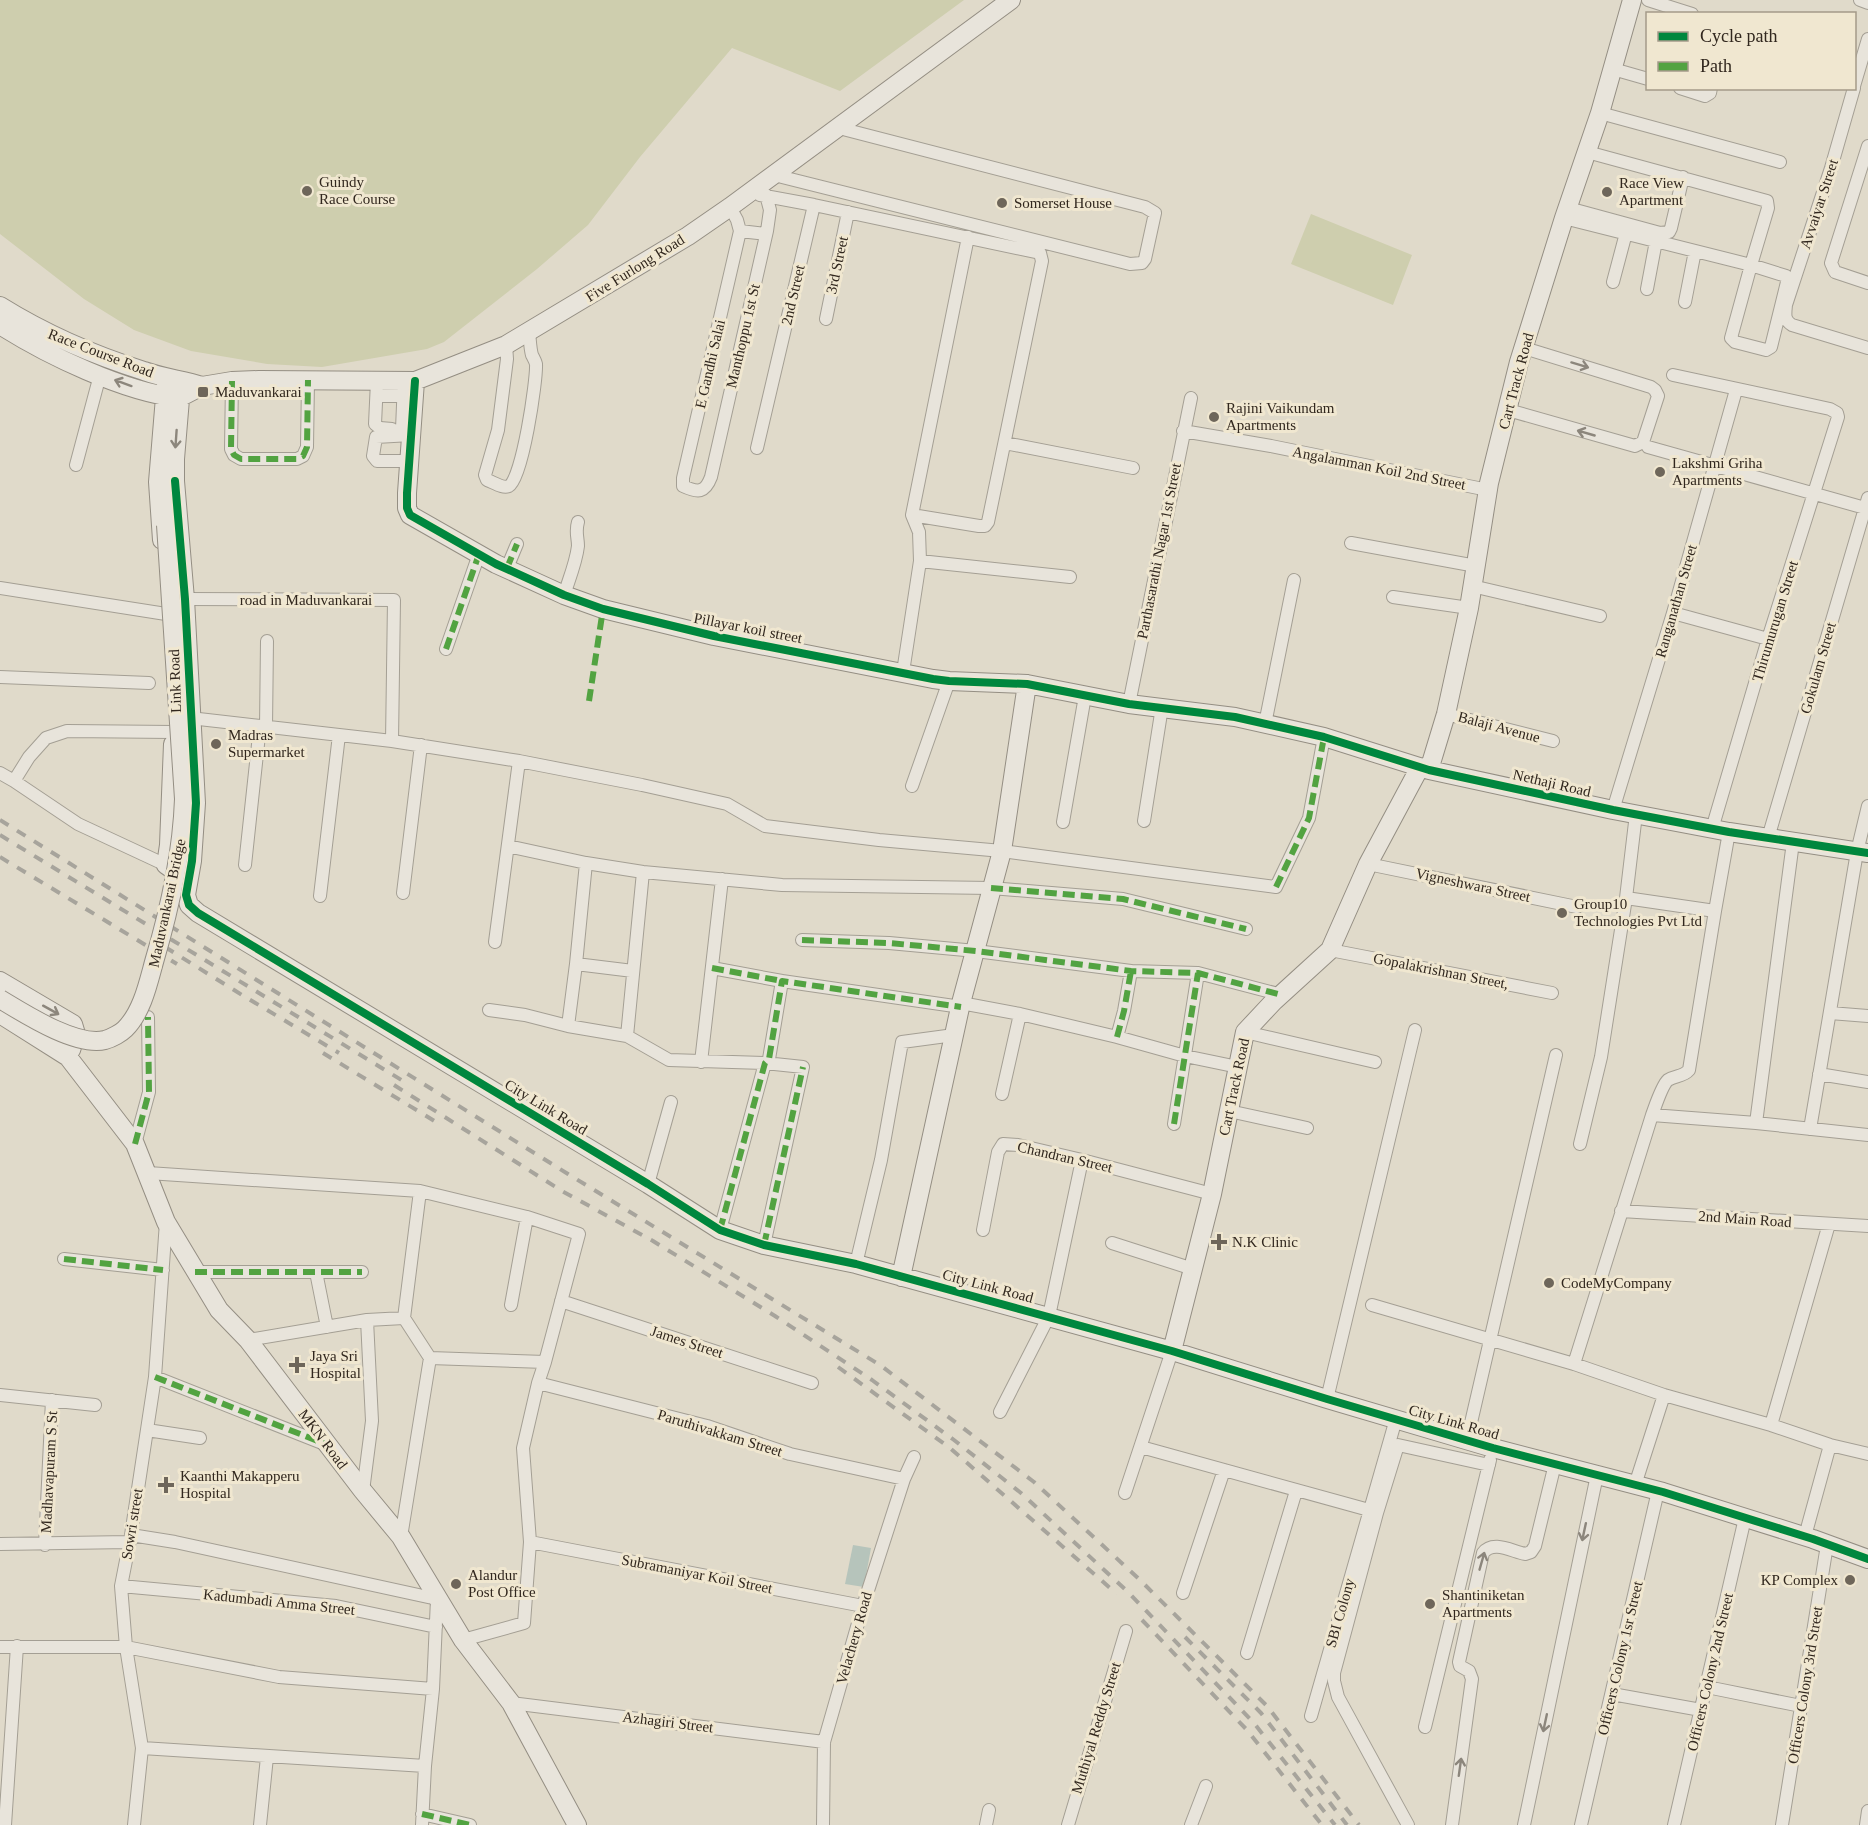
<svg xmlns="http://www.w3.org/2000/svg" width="1868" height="1825" font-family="'Times New Roman',serif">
  <rect width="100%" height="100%" fill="#e0daca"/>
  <path fill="#ceceae" d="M 0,0 L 964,0 L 840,91 L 732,48 L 640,157 L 588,225 L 537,269 L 444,342 L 427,349 L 322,367 L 267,364 L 191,351 L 134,330 L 84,299 L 0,234 Z
    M 1311,214 L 1412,255 L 1393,305 L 1291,264 Z"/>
  <path fill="#b6c4bb" d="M 853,1545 L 871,1548 L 864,1587 L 845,1584 Z"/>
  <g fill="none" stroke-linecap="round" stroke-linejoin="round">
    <g stroke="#a49f94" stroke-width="14">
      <path id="street" d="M 1648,0 L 1692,14
        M 1860,0 L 1868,3
        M 1613,69 L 1648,79
        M 1854,86 L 1868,39
        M 1680,88 L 1705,96 L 1710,93 L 1711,88
        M 1854,88 L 1831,168 L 1786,305 C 1785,315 1784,320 1792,325 L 1868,348
        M 1600,113 L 1780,162
        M 1868,146 L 1831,263 L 1835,272 L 1868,283
        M 774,175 L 1130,264 L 1142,263 L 1145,259 L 1155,213 L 1145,207 L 839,128
        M 814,205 L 1040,253 L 1042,261 L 988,522 L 985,526 L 979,526 L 912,515
        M 730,207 L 737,220 L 740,231 L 683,478 L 683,486 C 698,493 705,493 711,477 L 767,231 L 770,210 L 766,195
        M 1568,208 L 1660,233 L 1669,232 L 1671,228 L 1683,177
        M 1564,218 L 1751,265 L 1731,338 L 1735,342 L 1766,350 L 1771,347 L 1788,278 L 1786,276 L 1751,265 L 1768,208 L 1767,201 L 1587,152
        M 740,231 L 766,234
        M 1613,282 L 1626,233
        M 1647,289 L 1656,241
        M 1685,302 L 1695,251
        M 826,319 L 848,212
        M 506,345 L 507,359 L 498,430 L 485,475 L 487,480 C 493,482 503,489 509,486 C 522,480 537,380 536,364 C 535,360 534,359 532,355 C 530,348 530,340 529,332
        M 1673,375 L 1830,409 L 1837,413 L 1838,417 L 1768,639 L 1712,829
        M 232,381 L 231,449 L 234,455 L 241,459 L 297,459 L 303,456 L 307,447 L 308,380
        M 377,381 L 375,424 L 380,428 L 392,429
        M 377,396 L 404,396
        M 1508,410 L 1635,446 L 1643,442 L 1658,396 L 1655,390 L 1651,387 L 1524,348
        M 402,429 L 404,381
        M 1183,431 L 1271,446 L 1488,490
        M 1005,443 L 1133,468
        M 1648,447 L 1865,508
        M 757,448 L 814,205 L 760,195
        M 409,461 L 377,461 L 373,456 L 376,437 L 411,435
        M 76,465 L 100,375
        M 1351,543 L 1476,566
        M 920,561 L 1070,577
        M 507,568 L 517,544
        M 1472,586 L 1600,616
        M 0,588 L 166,614
        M 564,595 C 569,579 576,563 578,546 C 578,537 575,532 578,522
        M 1393,597 L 1469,608
        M 185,599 L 394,600 L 392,741
        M 1673,613 L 1768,639
        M 446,649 L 479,554
        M 903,672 L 920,561 L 919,532 L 912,515 L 968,237
        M 0,677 L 149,683
        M 1129,704 L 1191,398
        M 1446,714 L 1553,741
        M 190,718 L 392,741 L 519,761 L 642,785 L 727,804 L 765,826 L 879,840 L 1002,851 L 1276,887 L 1309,818 L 1324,737
        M 1265,724 L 1294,580
        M 266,727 L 267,641
        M 0,773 L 14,781 L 29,757 L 46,738 L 67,731 L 173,732
        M 14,781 L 78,824 L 166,865
        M 912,786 L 949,681
        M 1613,810 L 1673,613 L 1736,390
        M 1144,821 L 1162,707
        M 1063,822 L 1085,696
        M 1768,838 L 1868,498
        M 508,846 L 586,863 L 643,872 L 782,885 L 991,888 L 1123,899 L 1246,929
        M 1368,864 L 1577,907
        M 245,865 L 260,726
        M 403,893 L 421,745
        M 320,896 L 339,735
        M 1715,911 L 1729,832
        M 802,940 L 889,943 L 976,951 L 1131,971 L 1198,973 L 1282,995
        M 495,942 L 519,761
        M 1330,950 L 1552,993
        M 576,964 L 633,971
        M 712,968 L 782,981
        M 961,1003 L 1020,1014 L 1117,1037 L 1185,1056 L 1238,1067
        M 489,1010 L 525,1015 L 568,1026 L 627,1036 L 669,1060 L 765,1063 L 803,1067 L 764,1245
        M 1830,1013 L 1868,1016
        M 568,1026 L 576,964 L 586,863
        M 1245,1032 L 1375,1062
        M 627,1036 L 643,872
        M 1117,1037 L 1124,1011 L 1131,971
        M 701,1062 L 722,879
        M 1819,1074 L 1868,1082
        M 1002,1094 L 1020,1014
        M 1229,1111 L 1307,1128
        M 1652,1115 L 1756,1123 L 1868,1135
        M 1756,1123 L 1793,842
        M 1174,1124 L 1198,973
        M 1810,1129 L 1857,852 L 1868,806
        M 135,1144 L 149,1092 L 148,1017
        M 1580,1144 L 1601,1057 L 1626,898 L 1636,814
        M 148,1173 L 420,1191 L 527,1217 L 579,1234 L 545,1362 L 538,1383 L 523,1448 L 530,1542 L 524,1623 L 463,1640
        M 648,1184 L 671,1102
        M 1621,1211 L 1868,1226
        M 720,1230 L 765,1063 L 769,1059 L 782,981 L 961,1007
        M 983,1230 L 998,1152 L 1003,1144 L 1018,1145 L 1082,1160 L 1212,1194
        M 1112,1243 L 1193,1269
        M 64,1259 L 163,1270
        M 856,1264 L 881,1160 L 902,1042 L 954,1035
        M 195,1272 L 362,1272
        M 316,1272 L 327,1327
        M 561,1301 L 812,1383
        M 511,1305 L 527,1217
        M 1372,1305 L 1574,1364 L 1664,1395 L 1771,1425 L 1830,1445 L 1868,1454
        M 404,1318 L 420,1191
        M 248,1340 L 367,1320 L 404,1318 L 430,1358 L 401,1537
        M 430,1358 L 545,1362
        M 1574,1364 L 1652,1115 C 1655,1107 1662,1085 1668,1080 C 1676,1075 1683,1077 1689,1070 L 1715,911 L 1626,898
        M 155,1377 L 327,1445
        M 538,1383 L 707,1426 L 790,1454 L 904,1479
        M 0,1395 L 95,1405
        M 1327,1399 L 1415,1030
        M 1000,1412 L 1049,1316 L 1082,1160
        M 1771,1425 L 1829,1224
        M 147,1430 L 200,1438
        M 1467,1440 L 1556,1055
        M 1141,1447 L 1369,1510
        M 1635,1485 L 1664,1395
        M 363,1491 L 372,1421 L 367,1320
        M 1125,1493 L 1172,1351
        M 131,1535 L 175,1542 L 437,1599 L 433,1689 L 425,1766 L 422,1825
        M 1805,1536 L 1830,1445
        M 530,1542 L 863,1606
        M 0,1544 L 129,1542
        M 45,1545 L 52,1400
        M 121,1586 L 336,1606 L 436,1627
        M 1183,1593 L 1224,1470
        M 0,1647 L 126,1647 L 279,1677 L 433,1689
        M 1247,1653 L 1296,1491
        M 1707,1687 L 1801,1706
        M 1612,1694 L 1701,1710
        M 511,1703 L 824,1742
        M 1311,1716 L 1396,1419
        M 1425,1727 L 1490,1460
        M 142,1748 L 425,1766
        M 422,1814 L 470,1825
        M 5,1825 L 17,1646
        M 134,1825 L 142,1748 L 126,1647 L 121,1586 L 131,1535 L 155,1377 L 166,1222
        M 260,1825 L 267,1757
        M 823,1825 L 824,1742 L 863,1606 L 904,1479 L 914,1457
        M 986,1825 L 989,1810
        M 1068,1825 L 1126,1631
        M 1191,1825 L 1206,1786
        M 1408,1825 L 1338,1697 L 1334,1681 L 1334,1673 L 1377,1513 L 1398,1445 L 1489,1465
        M 1452,1825 L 1472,1679 L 1469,1671 L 1460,1666 L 1459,1662 L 1483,1553 C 1493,1540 1511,1551 1525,1554 L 1531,1552 L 1535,1546 L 1555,1464
        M 1524,1825 L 1597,1475
        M 1581,1825 L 1658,1491
        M 1674,1825 L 1745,1518
        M 1782,1825 L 1827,1545
        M 1866,1825 L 1868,1811"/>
    </g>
    <g stroke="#948e83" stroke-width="20">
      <path id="secondary" d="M 0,306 C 45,334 93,355 144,371 C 163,378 183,380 202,386
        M 0,325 C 47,355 124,392 179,398
        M 415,381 L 407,493 L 407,508 L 410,515 L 496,564 L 564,595 L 603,609 L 714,636 L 933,679 L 949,681 L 1027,684 L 1129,704 L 1235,717 L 1324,737 L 1429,770 L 1613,810 L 1729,832 L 1868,853
        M 179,398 L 202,386 L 232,381 L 259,380 L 415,381 L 506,345 L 688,236 L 730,207 L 1011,0
        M 175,481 L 185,599 L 196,803 L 192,861 L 186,895 L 189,905 L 198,913 L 648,1184 L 720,1230 L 764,1245 L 856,1264 L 1172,1351 L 1327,1399 L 1493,1448 L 1663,1492 L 1813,1539 L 1868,1559
        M 158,482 L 162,540
        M 173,491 L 175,481 L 175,459 L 181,387
        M 160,492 L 158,482 L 166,385
        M 173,744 L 169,845 L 166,865 L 186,879
        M 1429,770 L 1446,714 L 1469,608 L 1489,483 L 1519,362 L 1564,218 L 1600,113 L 1632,0
        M 0,981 L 73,1024 L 76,1034 L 71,1050
        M 0,1014 L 68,1057 L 135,1144 L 166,1222 L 219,1310 L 248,1340 L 363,1491 L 401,1537 L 463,1640 L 511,1703 L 577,1825
        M 901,1277 L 961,1003 L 1002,851 L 1027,684
        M 1172,1351 L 1212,1194 L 1245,1032 L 1274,1001 L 1330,950 L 1368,864 L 1420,767"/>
    </g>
    <use href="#street" stroke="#e8e4db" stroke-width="12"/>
    <use href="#secondary" stroke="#e8e4db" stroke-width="18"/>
    <path stroke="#a7a49c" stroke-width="4" stroke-dasharray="10 10" stroke-linecap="butt" d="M 0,820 L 568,1174 L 880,1365 L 1034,1482 L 1139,1579 L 1267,1706 L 1359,1825
      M 0,835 L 408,1084
      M 0,857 L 177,964
      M 165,947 L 242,995 L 339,1053
      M 323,1053 L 441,1125
      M 394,1085 L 562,1191 L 653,1241 L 775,1316 L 872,1380 L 954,1440 L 1021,1493 L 1128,1592 L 1253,1722 L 1335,1825
      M 838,1367 L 950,1448 L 1117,1594
      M 1142,1620 L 1247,1730 L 1322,1825
      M 1185,1637 L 1261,1713 L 1347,1825"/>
    <g stroke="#948e83" stroke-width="20" stroke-linecap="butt">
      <path id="secondary-bridge" d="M 0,999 C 25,1014 76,1047 105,1040 C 112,1038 121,1033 125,1029 C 142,1012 148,984 154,962 C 170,908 182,855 184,799 L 166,525"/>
    </g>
    <use href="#secondary-bridge" stroke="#e8e4db" stroke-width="18"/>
    <path stroke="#52a341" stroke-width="6" stroke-dasharray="12 6" stroke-linecap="butt" d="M 232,381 L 231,449 L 234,455 L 241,459 L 297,459 L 303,456 L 307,447 L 308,380
      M 507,568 L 517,544
      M 446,649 L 479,554
      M 589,701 L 603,609
      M 1276,887 L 1309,818 L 1324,737
      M 991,888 L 1123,899 L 1246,929
      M 802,940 L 889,943 L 976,951 L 1131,971 L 1198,973 L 1282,995
      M 712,968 L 782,981
      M 1117,1037 L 1124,1011 L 1131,971
      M 1174,1124 L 1198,973
      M 135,1144 L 149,1092 L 148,1017
      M 720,1230 L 765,1063 L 769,1059 L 782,981 L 961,1007
      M 764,1245 L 803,1067
      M 64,1259 L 163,1270
      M 195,1272 L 362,1272
      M 155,1377 L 328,1445
      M 422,1814 L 470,1825"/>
    <g stroke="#f0e7d0" stroke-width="11">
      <path id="cycleway" d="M 415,381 L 407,493 L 407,508 L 410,515 L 496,564 L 564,595 L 603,609 L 714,636 L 933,679 L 949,681 L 1027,684 L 1129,704 L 1235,717 L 1324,737 L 1429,770 L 1613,810 L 1729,832 L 1868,853
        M 175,481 L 185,599 L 196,803 L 192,861 L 186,895 L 189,905 L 198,913 L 648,1184 L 720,1230 L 764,1245 L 856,1264 L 1172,1351 L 1327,1399 L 1493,1448 L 1663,1492 L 1813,1539 L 1868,1559"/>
    </g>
    <use href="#cycleway" stroke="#00873e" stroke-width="8"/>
  </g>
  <defs><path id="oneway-shaft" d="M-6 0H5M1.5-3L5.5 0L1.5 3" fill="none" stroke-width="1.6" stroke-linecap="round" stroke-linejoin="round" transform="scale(1.5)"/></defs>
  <g stroke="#8c867c">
    <use href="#oneway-shaft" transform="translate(1580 365) rotate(17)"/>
    <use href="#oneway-shaft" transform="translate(123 383) rotate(-160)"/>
    <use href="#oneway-shaft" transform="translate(1586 433) rotate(-164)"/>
    <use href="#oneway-shaft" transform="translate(176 439) rotate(94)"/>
    <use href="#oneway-shaft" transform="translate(51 1010) rotate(29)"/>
    <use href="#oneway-shaft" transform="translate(1584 1532) rotate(102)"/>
    <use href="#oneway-shaft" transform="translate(1482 1561) rotate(-74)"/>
    <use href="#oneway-shaft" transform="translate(1545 1723) rotate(102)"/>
    <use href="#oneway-shaft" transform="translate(1460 1767) rotate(-82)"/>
  </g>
  <g fill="#6e665a" stroke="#f0e7d0" stroke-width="2">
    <circle cx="307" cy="191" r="6"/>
    <circle cx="1607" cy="192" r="6"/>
    <circle cx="1002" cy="203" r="6"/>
    <rect x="197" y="386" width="12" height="12" rx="3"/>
    <circle cx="1214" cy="417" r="6"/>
    <circle cx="1660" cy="472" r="6"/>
    <circle cx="216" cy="744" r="6"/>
    <circle cx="1562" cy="913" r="6"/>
    <path d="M1216 1233h6v6h6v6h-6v6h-6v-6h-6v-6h6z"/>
    <circle cx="1549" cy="1283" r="6"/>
    <path d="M294 1356h6v6h6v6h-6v6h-6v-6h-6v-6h6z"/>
    <path d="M163 1476h6v6h6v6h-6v6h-6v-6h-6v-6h6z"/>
    <circle cx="1850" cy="1580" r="6"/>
    <circle cx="456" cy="1584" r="6"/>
    <circle cx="1430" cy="1604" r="6"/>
  </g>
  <g text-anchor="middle" stroke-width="6" stroke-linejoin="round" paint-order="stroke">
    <g font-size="15" fill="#31271e" stroke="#f0e7d0" text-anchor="start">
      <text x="319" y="187">Guindy<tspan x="319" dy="17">Race Course</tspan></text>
      <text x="1619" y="188">Race View<tspan x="1619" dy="17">Apartment</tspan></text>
      <text x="1014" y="208">Somerset House</text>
      <text x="215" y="397">Maduvankarai</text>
      <text x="1226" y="413">Rajini Vaikundam<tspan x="1226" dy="17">Apartments</tspan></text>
      <text x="1672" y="468">Lakshmi Griha<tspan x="1672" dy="17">Apartments</tspan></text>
      <text x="228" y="740">Madras<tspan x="228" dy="17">Supermarket</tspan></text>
      <text x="1574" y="909">Group10<tspan x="1574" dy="17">Technologies Pvt Ltd</tspan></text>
      <text x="1232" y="1247">N.K Clinic</text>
      <text x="1561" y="1288">CodeMyCompany</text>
      <text x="310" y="1361">Jaya Sri<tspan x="310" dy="17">Hospital</tspan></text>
      <text x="180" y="1481">Kaanthi Makapperu<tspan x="180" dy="17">Hospital</tspan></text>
      <text x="468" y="1580">Alandur<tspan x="468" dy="17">Post Office</tspan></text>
      <text x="1838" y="1585" text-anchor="end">KP Complex</text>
      <text x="1442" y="1600">Shantiniketan<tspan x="1442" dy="17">Apartments</tspan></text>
    </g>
    <g font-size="15" fill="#31271e" stroke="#f0e7d0">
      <text transform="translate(1819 204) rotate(-72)" y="5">Avvaiyar Street</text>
      <text transform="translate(837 265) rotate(-78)" y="5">3rd Street</text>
      <text transform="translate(635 268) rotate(-32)" y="5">Five Furlong Road</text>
      <text transform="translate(793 295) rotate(-77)" y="5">2nd Street</text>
      <text transform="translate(743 336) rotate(-77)" y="5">Manthoppu 1st St</text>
      <text transform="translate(101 353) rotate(21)" y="5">Race Course Road</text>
      <text transform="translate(710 364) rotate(-77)" y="5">E Gandhi Salai</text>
      <text transform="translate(1516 381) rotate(-75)" y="5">Cart Track Road</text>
      <text transform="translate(1379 468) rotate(11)" y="5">Angalamman Koil 2nd Street</text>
      <text transform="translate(1159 551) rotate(-79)" y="5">Parthasarathi Nagar 1st Street</text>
      <text x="306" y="605">road in Maduvankarai</text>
      <text transform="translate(1676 601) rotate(-74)" y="5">Ranganathan Street</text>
      <text transform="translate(1775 621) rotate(-73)" y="5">Thirumurugan Street</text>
      <text transform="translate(748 628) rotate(11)" y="5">Pillayar koil street</text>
      <text transform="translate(1818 668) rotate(-74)" y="5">Gokulam Street</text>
      <text transform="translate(175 681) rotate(-92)" y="5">Link Road</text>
      <text transform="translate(1499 727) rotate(15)" y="5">Balaji Avenue</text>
      <text transform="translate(1552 783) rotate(13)" y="5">Nethaji Road</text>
      <text transform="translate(1473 885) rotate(12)" y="5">Vigneshwara Street</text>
      <text transform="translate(167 903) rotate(-78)" y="5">Maduvankarai Bridge</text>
      <text transform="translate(1441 971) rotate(11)" y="5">Gopalakrishnan Street,</text>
      <text transform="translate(1234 1087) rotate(-78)" y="5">Cart Track Road</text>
      <text transform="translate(546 1107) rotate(31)" y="5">City Link Road</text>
      <text transform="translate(1065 1157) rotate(13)" y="5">Chandran Street</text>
      <text transform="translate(1745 1219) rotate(4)" y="5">2nd Main Road</text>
      <text transform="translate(988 1286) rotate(15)" y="5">City Link Road</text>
      <text transform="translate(687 1342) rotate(18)" y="5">James Street</text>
      <text transform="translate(1454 1422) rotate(16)" y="5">City Link Road</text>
      <text transform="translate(720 1433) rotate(17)" y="5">Paruthivakkam Street</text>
      <text transform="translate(323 1439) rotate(53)" y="5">MKN Road</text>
      <text transform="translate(49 1472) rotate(-87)" y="5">Madhavapuram S St</text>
      <text transform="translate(132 1524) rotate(-81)" y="5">Sowri street</text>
      <text transform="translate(697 1574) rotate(11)" y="5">Subramaniyar Koil Street</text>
      <text transform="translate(279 1602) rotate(6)" y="5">Kadumbadi Amma Street</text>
      <text transform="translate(1340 1613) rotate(-74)" y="5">SBI Colony</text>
      <text transform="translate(854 1638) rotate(-74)" y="5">Velachery Road</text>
      <text transform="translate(1620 1658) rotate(-77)" y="5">Officers Colony 1sr Street</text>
      <text transform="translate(1710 1672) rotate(-77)" y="5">Officers Colony 2nd Street</text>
      <text transform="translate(1805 1685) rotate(-81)" y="5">Officers Colony 3rd Street</text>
      <text transform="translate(668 1722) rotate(7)" y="5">Azhagiri Street</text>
      <text transform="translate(1096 1728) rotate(-73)" y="5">Muthiyal Reddy Street</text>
    </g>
  </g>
  <rect x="1646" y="12" width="210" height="78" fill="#f0e7d0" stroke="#a49a89" stroke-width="1.5"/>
  <rect x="1658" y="32" width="30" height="9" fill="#00873e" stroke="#a49a89" stroke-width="1.5"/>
  <text x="1700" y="42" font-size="18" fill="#31271e">Cycle path</text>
  <rect x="1658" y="62" width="30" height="9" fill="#52a341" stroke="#a49a89" stroke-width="1.5"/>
  <text x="1700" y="72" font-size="18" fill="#31271e">Path</text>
</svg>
